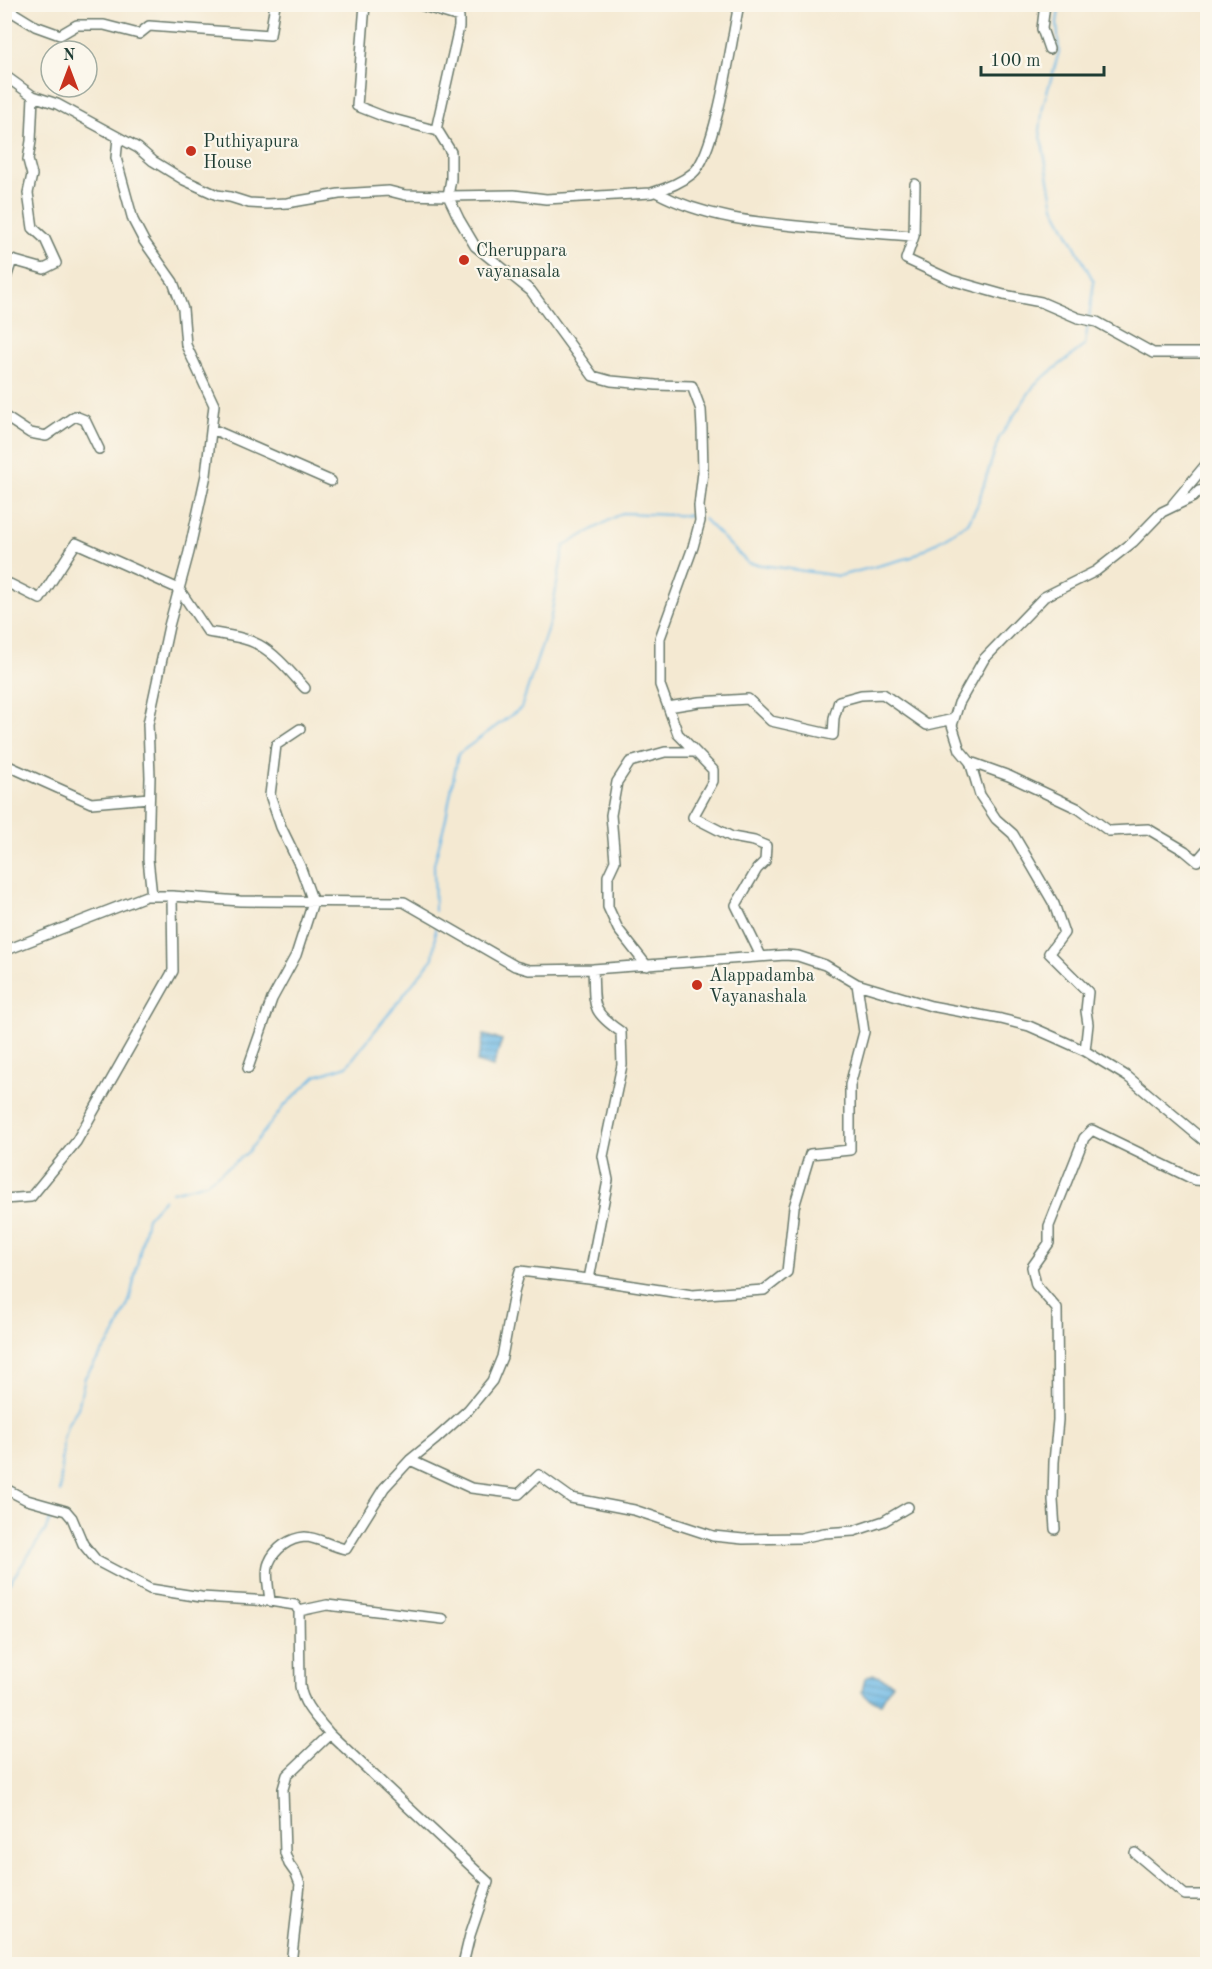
<svg xmlns="http://www.w3.org/2000/svg" width="1212" height="1969" font-family="'Old Standard TT',serif">
  <defs>
    <pattern id="water-rules" width="6" height="5" patternUnits="userSpaceOnUse" patternTransform="scale(1.5)"><rect width="6" height="5" fill="#6cb8e5"/><path d="M0 2.5h6" fill="none" stroke="#5897ba"/></pattern>
  </defs>
  <rect width="100%" height="100%" fill="#fbf7ec"/>
  <filter id="ink" filterUnits="userSpaceOnUse"><feTurbulence type="fractalNoise" baseFrequency=".0167" numOctaves="2"/><feDisplacementMap in="SourceGraphic" scale="12" xChannelSelector="R" yChannelSelector="G"/><feConvolveMatrix kernelMatrix="1 2 1 2 8 2 1 2 1" color-interpolation-filters="sRGB"/></filter>
  <filter id="wash" filterUnits="userSpaceOnUse"><feTurbulence type="fractalNoise" baseFrequency=".008" numOctaves="4" result="noise"/><feDisplacementMap in="SourceGraphic" scale="24" xChannelSelector="R" yChannelSelector="G"/><feGaussianBlur stdDeviation="1.35" result="paint"/><feColorMatrix in="noise" values="0 0 0 0 0 0 0 0 0 0 0 0 0 0 0 0 0 1.4 0 .05"/><feComposite in="paint" operator="in"/></filter>
  <g filter="url(#wash)">
    <rect width="100%" height="100%" fill="#f4e9d2"/>
    <path fill="url(#water-rules)" stroke="#467a8c" stroke-width="1.5" d="M 484,1035 L 502,1040 L 493,1067 L 477,1062 Z
      M 873,1674 L 892,1683 L 881,1703 L 870,1700 L 862,1692 L 865,1678 Z"/>
    <g fill="none" stroke-linecap="round" stroke-linejoin="round">
      <path stroke="#6cb8e5" stroke-width="2" d="M 1060,4 L 1057,22 L 1059,52 L 1043,106 L 1040,131 L 1054,207 L 1094,282 L 1089,317
        M 704,519 L 748,563 L 839,576 L 912,557 L 968,523 L 977,506 L 999,438 L 1035,384 L 1085,345 L 1088,323
        M 435,911 L 434,864 L 446,818 L 458,754 L 521,708 L 550,621 L 564,546 L 622,513 L 697,516
        M 172,1192 L 206,1183 L 247,1153 L 285,1105 L 316,1076 L 347,1066 L 433,958 L 435,941 L 435,928
        M 60,1492 L 63,1440 L 68,1423 L 78,1408 L 85,1377 L 115,1334 L 130,1299 L 147,1218 L 164,1199
        M 4,1591 L 45,1531 L 53,1513"/>
    </g>
  </g>
  <g filter="url(#ink)">
    <g fill="none" stroke-linecap="round" stroke-linejoin="round">
      <g stroke="#6a796b" stroke-width="12">
        <path id="minor" d="M 417,4 L 459,17 L 459,27 L 436,130
          M 739,4 C 732,38 716,154 693,173 C 681,183 665,189 651,193 L 546,199 L 514,195 L 448,196 L 459,219 L 475,246 L 531,291 L 593,376 L 611,381 L 656,385 L 692,386 L 701,410 L 702,429 L 703,472 L 699,506 L 700,521 L 693,547 L 660,638 L 660,685 L 678,734 L 713,770 L 713,781 L 693,817 L 732,837 L 754,841 L 766,846 L 765,861 L 757,869 L 736,905 L 761,956
          M 1045,4 L 1042,29 L 1049,49
          M 4,7 L 35,26 L 60,35 L 77,25 L 104,25 L 139,34 L 149,26 L 270,35 L 275,4
          M 4,75 L 33,96 L 57,104 L 138,148 L 153,161 L 184,180 L 217,195 L 230,197 L 249,203 L 267,204 L 287,203 L 339,194 L 373,192 L 389,191 L 405,195 L 448,196 L 451,179 L 451,152 L 438,131 L 385,117 L 357,106 L 365,4
          M 118,138 L 116,158 L 133,220 L 144,241 L 173,282 L 183,309 L 186,345 L 214,405 L 206,475 L 189,552 L 169,626 L 148,724 L 150,777 L 148,859 L 152,896
          M 656,192 C 706,219 762,223 817,228 C 849,231 881,234 914,236 L 915,184
          M 914,236 L 906,259 L 951,280 L 1004,295 L 1041,302 L 1078,318 L 1097,322 L 1153,353 L 1208,353
          M 4,284 L 12,260 L 44,269 L 56,263 L 45,239 L 33,228 L 28,193 L 32,175 L 28,160 L 31,141 L 33,96
          M 4,416 L 30,433 L 46,436 L 75,416 L 85,420 L 99,449
          M 212,429 L 331,481
          M 1173,504 L 1208,462
          M 4,585 L 10,584 L 40,599 L 76,543 L 179,589 L 208,632 C 225,635 245,637 259,645 C 277,655 291,673 305,688
          M 668,707 L 699,702 L 748,699 L 771,721 L 833,735 L 834,718 L 839,701 L 861,695 L 883,694 L 927,725 L 954,719
          M 970,762 L 1009,776 L 1079,809 L 1109,831 L 1148,829 L 1185,851 L 1197,861 L 1208,848
          M 4,764 L 91,803 L 149,798
          M 4,951 L 146,896 L 172,896 L 240,901 L 404,902 L 515,966 L 529,970 L 593,969 L 785,955 L 798,956 L 825,965 L 857,984 L 931,1006 L 1001,1019 L 1029,1026 L 1054,1037 L 1085,1051 L 1128,1077 L 1208,1144
          M 647,966 L 618,929 L 608,907 L 608,876 L 615,861 L 611,815 L 617,782 L 630,762 L 665,752 L 694,752
          M 1085,1051 L 1088,1024 L 1086,1011 L 1088,992 L 1049,953 L 1064,933 L 1054,904 L 1032,866 L 1013,834 L 996,819 L 980,795 L 970,762 L 960,750 L 952,725 L 954,719 L 959,703 L 984,659 L 1044,597 L 1096,571 L 1133,542 L 1162,512 L 1193,497 L 1199,491 L 1208,489
          M 248,1068 L 272,999 L 296,955 L 313,902 L 300,866 L 281,827 L 270,795 L 276,745 L 300,729
          M 4,1199 L 31,1197 L 76,1142 L 173,971 L 172,896
          M 589,1279 L 692,1295 L 764,1290 L 787,1272 L 794,1207 L 810,1154 L 850,1150 L 850,1085 L 864,1032 L 857,984
          M 410,1460 L 471,1488 L 519,1494 L 539,1475 L 571,1498 L 634,1510 L 713,1536 L 743,1539 L 801,1538 L 824,1533 L 854,1531 L 884,1521 L 908,1507
          M 4,1488 L 27,1500 L 66,1511 L 72,1518 L 83,1544 L 97,1561 L 150,1589 L 201,1597 L 270,1601 L 295,1605 L 299,1611 L 300,1686 C 303,1706 318,1719 330,1734 L 488,1882 L 470,1935 L 463,1964
          M 1055,1529 L 1053,1500 L 1054,1462 L 1058,1420 L 1057,1309 L 1036,1285 L 1032,1267 L 1049,1243 L 1049,1226 L 1084,1138 L 1092,1130 L 1195,1180 L 1208,1181
          M 270,1601 C 269,1590 265,1572 269,1563 C 275,1548 290,1538 305,1537 C 317,1537 333,1547 346,1549 L 384,1488 L 410,1460 L 436,1439 L 468,1410 L 492,1381 L 502,1357 L 515,1288 L 520,1271 L 589,1279 L 608,1180 L 603,1156 L 622,1065 L 621,1032 C 589,1010 595,1005 593,969
          M 299,1611 L 327,1605 L 443,1619
          M 1135,1853 L 1185,1895 L 1208,1895
          M 291,1964 L 300,1884 L 296,1874 L 289,1864 L 285,1853 L 283,1789 L 287,1775 L 330,1734"/>
      </g>
      <use href="#minor" stroke="#fff" stroke-width="9"/>
    </g>
  </g>
  <g fill="#c8321e" stroke="#fbf7ec" stroke-width="2">
    <circle cx="191" cy="151" r="6"/>
    <circle cx="464" cy="260" r="6"/>
    <circle cx="697" cy="985" r="6"/>
  </g>
  <g text-anchor="middle" stroke-width="4.5" stroke-linejoin="round" paint-order="stroke">
    <g font-size="18" fill="#1f3d34" stroke="#fbf7ec" text-anchor="start">
      <text x="203" y="147">Puthiyapura<tspan x="203" dy="21">House</tspan></text>
      <text x="476" y="256">Cheruppara<tspan x="476" dy="21">vayanasala</tspan></text>
      <text x="709" y="981">Alappadamba<tspan x="709" dy="21">Vayanashala</tspan></text>
    </g>
  </g>
  <rect width="1212" height="1969" fill="none" stroke="#fbf7ec" stroke-width="24"/>
  <g transform="translate(69 69)"><circle r="28" fill="#fbf7ec" stroke="#a3ada2" stroke-width="1.5"/>
  <path d="M0-4.5L10 22L0 15L-10 22Z" fill="#c8321e"/>
  <text y="-9" font-size="16" font-weight="bold" text-anchor="middle" fill="#1f3d34">N</text>
  </g>
  <path d="M981 66v9h123v-9" fill="none" stroke="#1f3d34" stroke-width="3"/>
  <text x="990" y="66" font-size="18" fill="#1f3d34" stroke="#fbf7ec" stroke-width="4.5" paint-order="stroke">100 m</text>
</svg>
